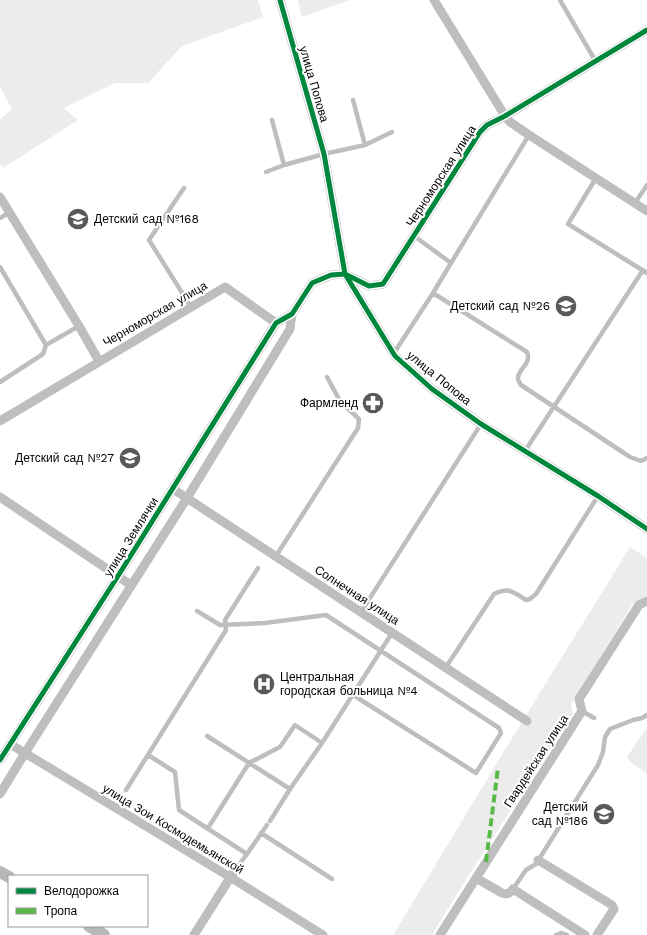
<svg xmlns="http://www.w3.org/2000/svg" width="647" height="935" font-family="'Work Sans',sans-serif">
  <rect width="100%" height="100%" fill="#fff"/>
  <path fill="#ececec" d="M 0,0 L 258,0 L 263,17 L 182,46 L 148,83 L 115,83 L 64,108 L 78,120 L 3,168 L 0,164 L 0,119 L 12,109 L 0,87 Z
    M 298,0 L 350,0 L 302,17 Z
    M 630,547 L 647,558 L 647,595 L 632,605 L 571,704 L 573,714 L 467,878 L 432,935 L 393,935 L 520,725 Z
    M 647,727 L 647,774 L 630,762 L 627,757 Z"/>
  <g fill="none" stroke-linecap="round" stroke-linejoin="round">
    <path stroke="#bebebe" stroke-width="4.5" d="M 560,0 L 596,62
      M 272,120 L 284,165 L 324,154 L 365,145 L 353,100
      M 365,145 L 392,132
      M 266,172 L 284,165
      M 596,178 L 568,224 L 647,273
      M 184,188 L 149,240 L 191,307
      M 635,203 L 647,185
      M 0,218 L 10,212
      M 414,236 L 451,263 L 433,293 L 527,352 C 532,365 517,369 518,379 C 518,380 521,385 521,385 L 630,457 L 641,461 L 647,458
      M 451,263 L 529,135
      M 0,267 L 46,345 L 43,354 L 0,382
      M 46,345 L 79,326
      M 394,353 L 433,293
      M 525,451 L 643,270
      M 276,556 L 358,428 L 359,419 L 340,401 L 327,377
      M 197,611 L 220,625 L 265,623 L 326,615 L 499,728 L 501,733 L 476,773 L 353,695
      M 361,612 L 481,424
      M 446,667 L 494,594 C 509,587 512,591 526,600 L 530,599 L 536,594 L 598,496
      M 582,711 L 594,718
      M 207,736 L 290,789
      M 148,755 L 175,772 L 179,810 L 247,854
      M 126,790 L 226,630 L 225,620 L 258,568
      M 270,821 L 290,789 L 322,743 L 392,633
      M 208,828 L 249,763 L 280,747 L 295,725 L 322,743
      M 261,833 L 332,879
      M 235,870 L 247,854 L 267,825
      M 513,889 L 526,870 L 536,864 L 598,765 L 603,752 L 605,737 L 610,729 L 633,720 L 642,718 L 647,715
      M 556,935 L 561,933 L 567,935"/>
    <path stroke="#bebebe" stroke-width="9" d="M 280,0 L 324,154 L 345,274 L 395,356 L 432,389 L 481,424 L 598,496 L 647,529
      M 434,0 L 505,116 L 510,122 L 529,135 L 647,211
      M 0,197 L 79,326 L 99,361
      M 0,421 L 225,287 L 276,323
      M 173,489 L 527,721
      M 0,497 L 131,585
      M 10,744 L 230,877 L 323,935
      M 0,760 L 118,576 L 276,323 L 292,314 L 312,283 L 331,275 L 345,274 L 369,286 L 383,284 L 480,132 L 487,125 L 505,116 L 647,30
      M 0,794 L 25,753 L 187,498 L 290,329 L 292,314
      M 538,860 L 612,905 L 614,909 L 597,935
      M 476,878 L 502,893 C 508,895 510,893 513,889 L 585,935
      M 194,935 L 235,870
      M 440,935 L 582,711 L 579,699 L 639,605 L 647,601"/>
    <path stroke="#b8b8b8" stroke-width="12" d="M 0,872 L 9,877
      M 89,926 L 104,935"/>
    <path stroke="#58b947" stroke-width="4" stroke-dasharray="8 4" stroke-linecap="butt" d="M 486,862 L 498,768"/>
    <g stroke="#fff" stroke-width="8">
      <path id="cycleway" d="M 280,0 L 324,154 L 345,274 L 395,356 L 432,389 L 481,424 L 598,496 L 647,529
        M 0,760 L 118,576 L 276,323 L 292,314 L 312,283 L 331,275 L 345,274 L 369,286 L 383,284 L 480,132 L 487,125 L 505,116 L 647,30"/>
    </g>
    <use href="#cycleway" stroke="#00873e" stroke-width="5"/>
  </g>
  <defs>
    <g id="school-disc" transform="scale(1.15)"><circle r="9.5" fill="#595959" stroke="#fff"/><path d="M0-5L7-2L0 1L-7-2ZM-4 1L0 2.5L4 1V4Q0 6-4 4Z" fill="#fff"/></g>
    <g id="pharmacy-disc" transform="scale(1.15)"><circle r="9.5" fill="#595959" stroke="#fff"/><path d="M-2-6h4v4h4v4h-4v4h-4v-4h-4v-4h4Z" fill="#fff"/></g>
    <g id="hospital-disc" transform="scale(1.15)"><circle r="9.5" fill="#595959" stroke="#fff"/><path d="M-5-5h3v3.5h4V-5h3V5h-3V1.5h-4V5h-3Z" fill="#fff"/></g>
  </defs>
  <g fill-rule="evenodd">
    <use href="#school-disc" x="78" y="219"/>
    <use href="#school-disc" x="566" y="306"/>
    <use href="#pharmacy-disc" x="373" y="403"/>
    <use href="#school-disc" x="130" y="458"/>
    <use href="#hospital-disc" x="264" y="684"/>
    <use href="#school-disc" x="604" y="814"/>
  </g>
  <g text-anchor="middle" stroke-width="4" stroke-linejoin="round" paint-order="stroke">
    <g font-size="12" fill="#000" stroke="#fff">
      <text transform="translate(314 84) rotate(74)" y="4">улица Попова</text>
      <text transform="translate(441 176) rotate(-57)" y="4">Черноморская улица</text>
      <text transform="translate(155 314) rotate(-30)" y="4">Черноморская улица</text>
      <text transform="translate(439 378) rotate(39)" y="4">улица Попова</text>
      <text transform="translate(131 537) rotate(-58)" y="4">улица Землячки</text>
      <text transform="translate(357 595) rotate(33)" y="4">Солнечная улица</text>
      <text transform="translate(536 761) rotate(-57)" y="4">Гвардейская улица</text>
      <text transform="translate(173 829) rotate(31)" y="4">улица Зои Космодемьянской</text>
    </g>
    <g font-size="12" fill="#000" stroke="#fff" text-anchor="end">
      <text x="94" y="223" text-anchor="start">Детский сад №168</text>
      <text x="550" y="310">Детский сад №26</text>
      <text x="358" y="407">Фармленд</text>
      <text x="114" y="462">Детский сад №27</text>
      <text x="280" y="681" text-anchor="start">Центральная<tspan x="280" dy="14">городская больница №4</tspan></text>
      <text x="588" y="811">Детский<tspan x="588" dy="14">сад №186</tspan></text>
    </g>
  </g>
  <rect x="8" y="875" width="140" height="52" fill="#ffffff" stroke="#999999"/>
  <rect x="16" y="888" width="20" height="6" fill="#00873e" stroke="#999999"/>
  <text x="44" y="895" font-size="12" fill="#000000">Велодорожка</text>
  <rect x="16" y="908" width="20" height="6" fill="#58b947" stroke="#999999"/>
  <text x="44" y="915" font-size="12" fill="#000000">Тропа</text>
</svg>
